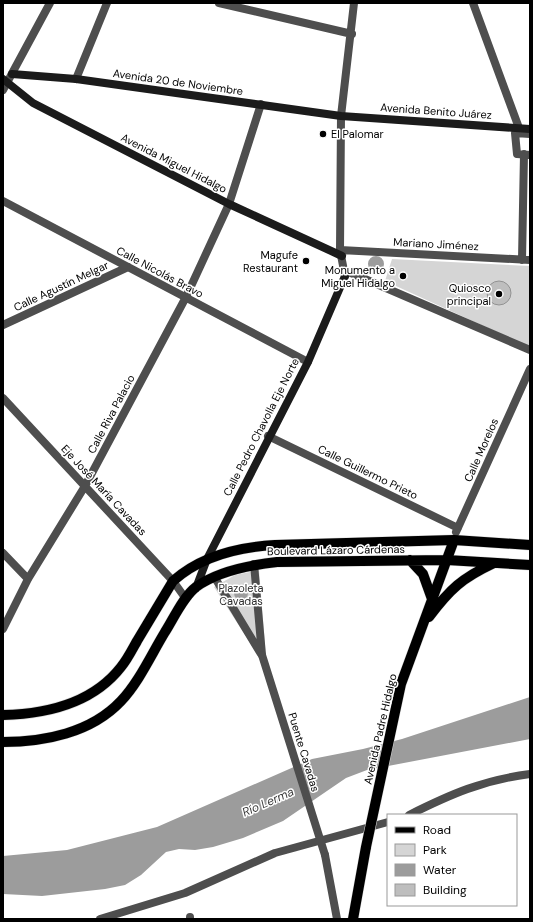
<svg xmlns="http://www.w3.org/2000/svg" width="533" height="922" font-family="'DM Sans',sans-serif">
  <rect width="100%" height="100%" fill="#fff"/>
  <path fill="#d5d5d5" d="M 392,259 L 530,266 L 530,347 L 385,281 Z
    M 259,570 L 267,669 L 214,587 L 235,575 Z"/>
  <path fill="#9c9c9c" d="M368 264a8 8 0 1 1 16 0a8 8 0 1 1-16 0Z
    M234 593a7 7 0 1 1 14 0a7 7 0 1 1-14 0Z
    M 530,697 L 530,739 L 367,770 L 346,778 L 283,821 L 243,838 L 213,847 L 195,850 L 179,849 L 166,852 L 141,875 L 125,885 L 105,889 L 42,896 L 3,894 L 3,856 L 67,850 L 157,827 L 312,759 L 363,749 L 402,739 Z"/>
  <path fill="#bebebe" stroke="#929292" d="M487 293a12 12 0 1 1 24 0a12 12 0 1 1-24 0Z"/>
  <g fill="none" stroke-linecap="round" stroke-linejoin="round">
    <g stroke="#dbdbdb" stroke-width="11">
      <path id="primary" d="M 410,560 L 423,574 L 432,599
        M 429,617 C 450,589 462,578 494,563
        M 401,684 L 454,540
        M 3,715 C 46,714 93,703 121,667 C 127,660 132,650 137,641 C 149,621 161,601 173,581 C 201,556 239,547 275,545 L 454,540 L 530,545
        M 3,742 C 44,742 91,733 121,701 C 139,682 151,655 165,632 C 174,618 183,597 196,587 C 218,571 250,565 277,562 L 447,560 L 530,565
        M 353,919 L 366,847"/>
    </g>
    <path stroke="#4e4e4e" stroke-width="8" d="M 219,3 L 352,34
      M 473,3 L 519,128
      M 76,79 L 107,3
      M 3,90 L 50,3
      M 530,134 L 515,133 L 517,154 L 530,155
      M 3,201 L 308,362
      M 340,250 L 530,260
      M 522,260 L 524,154
      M 344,270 L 530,350
      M 345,276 L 340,250 L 341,116 L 354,3
      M 3,325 L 128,267
      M 3,398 L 173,581 L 186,599
      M 268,436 L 458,528
      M 456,532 L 530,369
      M 3,553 L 28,579
      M 254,564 L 262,655
      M 215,578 L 261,654
      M 3,629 L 28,579 L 85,486 L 186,297 L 229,204 L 261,104
      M 409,815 C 451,794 483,780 530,774
      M 325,855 L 337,919
      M 190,917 L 190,919
      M 100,919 L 185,893 L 275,853 L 388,822"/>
    <path stroke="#1b1b1b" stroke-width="8" d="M 12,74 L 76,79 L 341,116 L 530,129
      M 3,79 L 33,103 L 229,204 L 342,256
      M 196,588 L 207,559 L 308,362 L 345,276"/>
    <use href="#primary" stroke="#000" stroke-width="10"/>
    <g stroke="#dbdbdb" stroke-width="11" stroke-linecap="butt">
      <path id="primary-bridge" d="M 366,847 L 401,684"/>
    </g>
    <path stroke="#4e4e4e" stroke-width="8" d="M 262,655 L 325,855"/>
    <use href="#primary-bridge" stroke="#000" stroke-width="10"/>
  </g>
  <g fill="#000" stroke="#fff" stroke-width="1.5">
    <circle cx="323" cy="134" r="4"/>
    <circle cx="306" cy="261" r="4"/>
    <circle cx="403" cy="276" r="4"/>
    <circle cx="499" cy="294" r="4"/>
  </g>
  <g text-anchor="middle" stroke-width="3" stroke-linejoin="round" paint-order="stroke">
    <g font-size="11" fill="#000" stroke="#fff">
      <text transform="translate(178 82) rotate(8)" y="4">Avenida 20 de Noviembre</text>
      <text transform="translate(436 111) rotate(4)" y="4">Avenida Benito Juárez</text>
      <text transform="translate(174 163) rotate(27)" y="4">Avenida Miguel Hidalgo</text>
      <text transform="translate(436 244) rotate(3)" y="4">Mariano Jiménez</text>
      <text transform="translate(160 272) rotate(28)" y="4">Calle Nicolás Bravo</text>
      <text transform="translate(61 286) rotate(-25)" y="4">Calle Agustín Melgar</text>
      <text transform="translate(111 414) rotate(-62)" y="4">Calle Riva Palacio</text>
      <text transform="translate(261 427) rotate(-63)" y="4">Calle Pedro Chavolla Eje Norte</text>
      <text transform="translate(481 450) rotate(-66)" y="4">Calle Morelos</text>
      <text transform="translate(368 472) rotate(26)" y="4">Calle Guillermo Prieto</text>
      <text transform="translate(104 490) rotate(47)" y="4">Eje José María Cavadas</text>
      <text transform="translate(336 550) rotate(-1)" y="4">Boulevard Lázaro Cárdenas</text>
      <text transform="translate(380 729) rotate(-77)" y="4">Avenida Padre Hidalgo</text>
      <text transform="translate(304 752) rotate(73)" y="4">Puente Cavadas</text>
    </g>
    <g font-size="11" fill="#000" stroke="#fff" text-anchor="end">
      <text x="331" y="138" text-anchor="start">El Palomar</text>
      <text x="298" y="259">Magufe<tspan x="298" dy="13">Restaurant</tspan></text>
      <text x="395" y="274">Monumento a<tspan x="395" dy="13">Miguel Hidalgo</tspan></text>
      <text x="491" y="292">Quiosco<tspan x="491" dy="13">principal</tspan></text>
    </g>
    <g font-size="11" fill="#2c2c2c" stroke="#fff">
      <text x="241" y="592">Plazoleta<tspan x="241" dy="13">Cavadas</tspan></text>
    </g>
    <g font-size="12" font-style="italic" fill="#3d3d3d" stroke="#fff">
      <text transform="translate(268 802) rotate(-24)" y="4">Río Lerma</text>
    </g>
  </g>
  <rect width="533" height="922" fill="none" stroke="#000000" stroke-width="8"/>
  <rect x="387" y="814" width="130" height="92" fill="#ffffff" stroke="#999999"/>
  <rect x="395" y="827" width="20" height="6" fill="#000000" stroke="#999999"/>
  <text x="423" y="834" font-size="12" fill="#000000">Road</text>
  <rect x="395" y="844" width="20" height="12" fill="#d5d5d5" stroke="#999999"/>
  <text x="423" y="854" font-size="12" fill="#000000">Park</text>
  <rect x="395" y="864" width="20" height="12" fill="#9c9c9c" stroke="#999999"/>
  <text x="423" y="874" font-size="12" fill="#000000">Water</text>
  <rect x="395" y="884" width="20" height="12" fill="#bebebe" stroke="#999999"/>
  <text x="423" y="894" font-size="12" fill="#000000">Building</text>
</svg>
